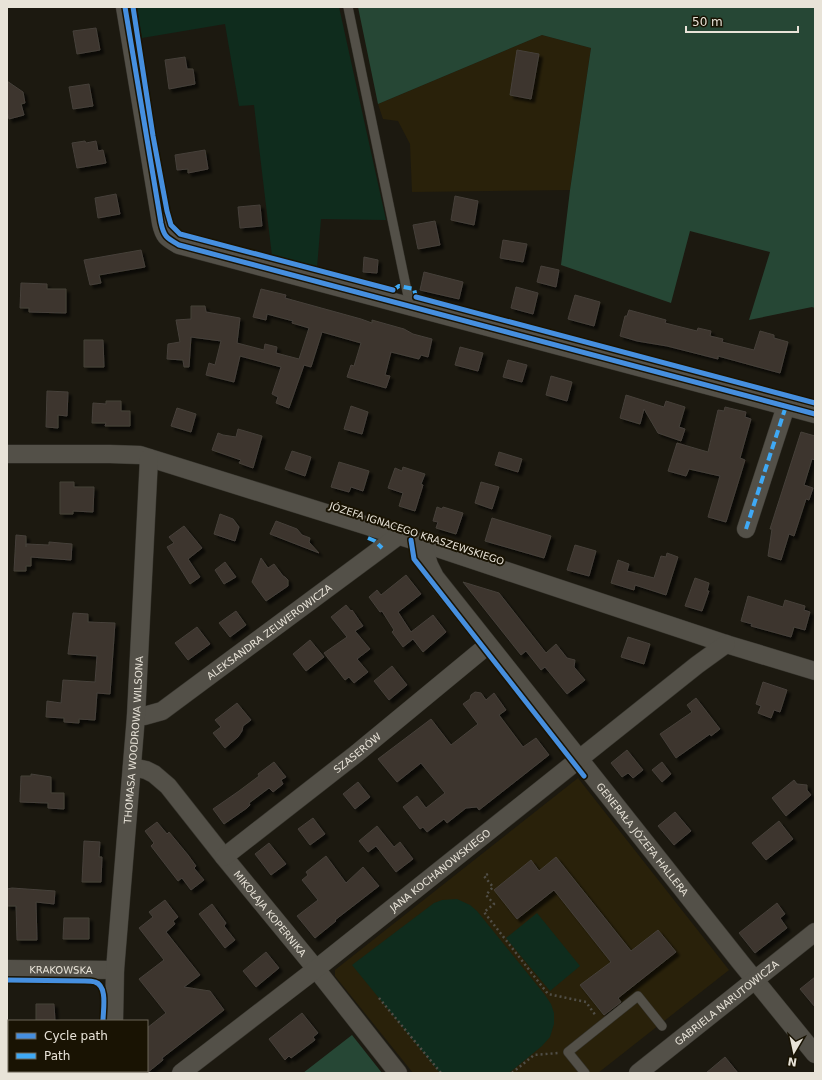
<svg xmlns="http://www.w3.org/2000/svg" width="822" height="1080" font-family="'DejaVu Sans',sans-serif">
  <defs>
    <filter id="shadow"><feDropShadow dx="3.5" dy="3.5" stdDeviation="1" flood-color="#0009"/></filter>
  </defs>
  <rect width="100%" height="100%" fill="#1c1910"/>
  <path fill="#29210a" d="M 542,35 L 591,48 L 570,190 L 412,192 L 410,144 L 398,121 L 383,119 L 378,104 Z
    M 578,778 L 729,970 L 598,1073 L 413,1073 L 335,976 L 335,970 Z"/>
  <path fill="#0f2c1d" d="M 137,7 L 339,7 L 386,220 L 321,219 L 317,268 L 272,256 L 254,105 L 239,106 L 225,24 L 142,38 Z
    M 457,899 L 470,905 L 477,911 L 545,995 L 551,1004 L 554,1013 L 554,1024 L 550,1037 L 542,1046 L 509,1073 L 440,1073 L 352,965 L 434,903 L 442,900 Z
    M 537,913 L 580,966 L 550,991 L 506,938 Z"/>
  <path fill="#264735" d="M 358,7 L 815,7 L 815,308 L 812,307 L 749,320 L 770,252 L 690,231 L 671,303 L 561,265 L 570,190 L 591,48 L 542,35 L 378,104 Z
    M 352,1035 L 382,1073 L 303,1073 Z"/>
  <path fill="#3c352d" stroke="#46403a" filter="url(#shadow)" d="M 96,28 L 100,50 L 77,54 L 73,31 Z
    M 517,50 L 539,54 L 531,99 L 510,95 Z
    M 185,57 L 187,69 L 193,69 L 195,84 L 169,89 L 165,60 Z
    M 7,81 L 23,92 L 25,103 L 21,104 L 24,115 L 9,119 L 7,111 Z
    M 89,84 L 93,106 L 73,109 L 69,87 Z
    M 85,141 L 86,143 L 96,141 L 98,151 L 103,150 L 106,163 L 77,168 L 72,143 Z
    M 205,150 L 208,169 L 188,173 L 188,169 L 177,170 L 175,155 Z
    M 116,194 L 120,214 L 98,218 L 95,198 Z
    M 455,196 L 478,201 L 474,225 L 451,220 Z
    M 260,205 L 262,226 L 240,228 L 238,207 Z
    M 435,221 L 440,245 L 418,249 L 413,225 Z
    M 503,240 L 527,244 L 523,262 L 500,258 Z
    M 141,250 L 145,267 L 99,275 L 101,283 L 90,285 L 84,260 Z
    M 364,257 L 378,260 L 377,273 L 363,272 Z
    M 541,266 L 559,270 L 556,287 L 537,282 Z
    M 424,272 L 463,282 L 459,299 L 420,290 Z
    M 21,283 L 47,284 L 47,289 L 66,289 L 66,313 L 29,312 L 29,308 L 20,308 Z
    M 516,287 L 538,293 L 533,314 L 511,308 Z
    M 261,289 L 286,295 L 285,298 L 361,319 L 372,323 L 372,320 L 404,329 L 413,334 L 432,339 L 428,357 L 421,355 L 419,359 L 391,352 L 385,375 L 390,376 L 386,388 L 347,377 L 351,365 L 354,366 L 361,343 L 322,332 L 311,367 L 304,365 L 289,408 L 276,403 L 278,397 L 272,394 L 281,367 L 240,356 L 234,382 L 206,375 L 209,363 L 215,365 L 221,341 L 191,337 L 189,367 L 184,367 L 183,360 L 167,359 L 168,344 L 180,342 L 176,320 L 191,319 L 191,306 L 205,306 L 206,312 L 240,318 L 237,343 L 264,350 L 265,344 L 277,347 L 276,353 L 299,359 L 309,328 L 292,323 L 293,321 L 267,314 L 266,320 L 253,317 Z
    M 575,295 L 600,302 L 594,326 L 568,319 Z
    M 629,310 L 666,320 L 665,323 L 697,331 L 698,328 L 711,331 L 710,336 L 723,339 L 722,342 L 754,350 L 760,331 L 774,335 L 774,338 L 788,342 L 780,373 L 718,356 L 718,359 L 667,346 L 637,341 L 620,336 L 625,316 L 627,316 Z
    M 84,340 L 103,340 L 104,367 L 84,367 Z
    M 460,347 L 483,353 L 478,371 L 455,365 Z
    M 508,360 L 527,365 L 522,382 L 503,377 Z
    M 551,376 L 572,382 L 567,401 L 546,395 Z
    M 47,391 L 68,392 L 67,416 L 58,415 L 58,428 L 46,427 Z
    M 626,395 L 664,407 L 666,401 L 685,407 L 679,427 L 685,429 L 681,441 L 658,433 L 644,409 L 640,424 L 620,418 Z
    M 106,401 L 121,401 L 121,411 L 130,411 L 130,426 L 105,426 L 106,423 L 92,423 L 93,403 L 106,404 Z
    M 351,406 L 368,412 L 362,434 L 344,429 Z
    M 725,407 L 746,412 L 745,417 L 751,419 L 740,458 L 745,460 L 726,522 L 708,517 L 720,476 L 689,469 L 686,476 L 668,471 L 677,443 L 708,452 L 718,410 L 724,411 Z
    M 177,408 L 196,414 L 191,432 L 171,426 Z
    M 238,429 L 262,436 L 253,468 L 239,463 L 241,460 L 212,450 L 218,433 L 223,435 L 236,437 Z
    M 801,432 L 815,436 L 815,460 L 812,459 L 804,485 L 813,488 L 809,500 L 806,499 L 794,536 L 789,534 L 781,560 L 768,556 L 772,529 L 770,529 Z
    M 292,451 L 311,457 L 305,476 L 285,469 Z
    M 499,452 L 522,459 L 518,472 L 495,465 Z
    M 339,462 L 369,471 L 363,491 L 351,487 L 349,492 L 331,487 Z
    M 403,467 L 425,474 L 421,484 L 423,485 L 415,511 L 399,506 L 403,493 L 388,488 L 395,468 L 402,471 Z
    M 60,482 L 74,482 L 74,487 L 94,487 L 93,512 L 73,511 L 73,514 L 60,514 Z
    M 481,482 L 499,487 L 492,509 L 475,503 Z
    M 437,507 L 442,509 L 443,507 L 463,513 L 456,534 L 436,528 L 438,522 L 433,521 Z
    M 220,514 L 233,519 L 239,527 L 235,541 L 214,534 Z
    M 492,518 L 551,536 L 544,558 L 485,541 Z
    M 276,521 L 297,529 L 302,535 L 310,538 L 309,542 L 319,553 L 270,534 Z
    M 184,526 L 202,548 L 188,559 L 200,577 L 190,584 L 167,547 L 174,543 L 169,537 Z
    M 16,535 L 26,536 L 26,547 L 26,544 L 49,545 L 49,542 L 72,544 L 71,560 L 31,557 L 31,566 L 26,566 L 26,571 L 14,571 Z
    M 575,545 L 596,551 L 589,576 L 567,570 Z
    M 667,553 L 678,557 L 666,595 L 635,585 L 634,590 L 611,583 L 618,560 L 629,564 L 627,571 L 654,578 L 661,556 L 666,557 Z
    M 261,558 L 268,568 L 274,564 L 283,576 L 285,577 L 288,580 L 288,586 L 266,601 L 252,582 Z
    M 225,562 L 236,577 L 224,584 L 215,570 Z
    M 406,575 L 421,594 L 398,612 L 411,632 L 433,615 L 446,632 L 423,652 L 413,639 L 403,647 L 392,632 L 394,630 L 382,611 L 380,612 L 369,597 L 377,590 L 381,595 Z
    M 695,578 L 709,583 L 707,591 L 709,591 L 702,611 L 685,606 Z
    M 463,582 L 499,593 L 546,653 L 556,644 L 567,658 L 575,660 L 574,667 L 585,680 L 567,694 L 545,667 L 541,670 L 526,651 L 521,655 Z
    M 748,596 L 783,607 L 785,600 L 805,606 L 804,610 L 810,612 L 805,630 L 794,627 L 791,637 L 751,626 L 752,624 L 741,621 Z
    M 346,605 L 351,611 L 352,610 L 363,626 L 355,631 L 370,649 L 357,659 L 368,672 L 354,683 L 349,677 L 345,680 L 324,653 L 347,637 L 331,617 Z
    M 236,611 L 246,625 L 230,637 L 219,623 Z
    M 73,613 L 88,614 L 88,622 L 115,623 L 110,694 L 97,693 L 95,720 L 79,719 L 79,723 L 64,722 L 64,718 L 46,717 L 47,701 L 61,703 L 63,680 L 95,682 L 97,656 L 68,654 Z
    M 197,627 L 210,644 L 188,660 L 175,643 Z
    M 628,637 L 650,644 L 644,664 L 621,657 Z
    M 310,640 L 324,657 L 306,671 L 293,654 Z
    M 392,666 L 407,685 L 389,700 L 374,681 Z
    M 763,682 L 787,690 L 780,712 L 774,710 L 771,718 L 758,713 L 761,706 L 756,704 Z
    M 475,692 L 481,693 L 486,700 L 494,693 L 506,710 L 499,715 L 523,747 L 536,738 L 549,755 L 479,810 L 477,807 L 466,808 L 447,823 L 444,819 L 427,832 L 423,827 L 420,829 L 403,807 L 417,796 L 426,808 L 445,793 L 421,763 L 397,782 L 378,759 L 431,719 L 451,745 L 478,724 L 463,704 L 470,699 L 471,695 Z
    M 696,698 L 720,729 L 711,736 L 710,734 L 676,758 L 660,734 L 692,712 L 687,705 Z
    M 237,703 L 251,720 L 243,726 L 242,731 L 238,737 L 225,748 L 213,733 L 221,727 L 215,720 Z
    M 627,750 L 643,770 L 633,778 L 628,773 L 622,777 L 611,763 Z
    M 274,762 L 286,777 L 281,780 L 283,784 L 273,792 L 269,788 L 249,803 L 250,805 L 247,808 L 224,824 L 213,809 L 239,791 L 259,776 L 258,774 Z
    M 662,762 L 671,774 L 662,782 L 652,770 Z
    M 31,774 L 51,777 L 51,793 L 64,793 L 64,809 L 48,808 L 48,803 L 20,802 L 21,776 L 31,776 Z
    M 794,780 L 797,784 L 807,785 L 807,790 L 811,795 L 786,816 L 772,798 Z
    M 358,782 L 370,797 L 355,809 L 343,794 Z
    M 675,812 L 691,831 L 674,845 L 658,826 Z
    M 313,818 L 325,834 L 310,845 L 298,829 Z
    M 779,821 L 793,839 L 766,860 L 752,843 Z
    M 157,822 L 167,834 L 169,832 L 188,855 L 196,866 L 194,868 L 204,880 L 191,890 L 182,878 L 178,881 L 151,846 L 154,843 L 145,831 Z
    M 377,826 L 394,847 L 400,842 L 413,859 L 396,872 L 376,846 L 368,852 L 359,841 Z
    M 84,841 L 100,842 L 99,857 L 102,857 L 101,882 L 82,882 Z
    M 269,843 L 286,864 L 271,875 L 255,854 Z
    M 326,856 L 346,883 L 363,867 L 379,886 L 335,920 L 336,921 L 315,938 L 297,916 L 318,900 L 302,880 L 308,875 L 306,872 Z
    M 556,857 L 631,951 L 658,930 L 676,952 L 618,998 L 621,1002 L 604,1015 L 580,985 L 611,962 L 554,890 L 517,919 L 494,890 L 531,860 L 539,871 Z
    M 12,888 L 55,891 L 54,904 L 36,902 L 37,940 L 17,940 L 16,906 L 7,906 L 7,889 Z
    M 165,900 L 178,917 L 173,921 L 175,924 L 166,932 L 200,975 L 184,987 L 210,991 L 224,1010 L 162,1058 L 163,1060 L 147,1073 L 147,1028 L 166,1013 L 139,979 L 164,960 L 139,928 L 153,917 L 149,912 Z
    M 777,903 L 785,914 L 780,918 L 787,928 L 755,953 L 739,933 Z
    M 212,904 L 226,923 L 224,926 L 235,940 L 225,948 L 199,914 Z
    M 64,918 L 89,918 L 89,939 L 63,939 Z
    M 266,952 L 279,968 L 256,987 L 243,971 Z
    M 815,977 L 815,1007 L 800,989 Z
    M 36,1004 L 54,1004 L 55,1021 L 36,1021 Z
    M 302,1013 L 318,1033 L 313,1037 L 315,1040 L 291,1058 L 289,1056 L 285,1060 L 269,1039 Z
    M 725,1057 L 738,1073 L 706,1073 Z"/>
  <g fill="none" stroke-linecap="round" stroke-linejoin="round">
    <g stroke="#37352e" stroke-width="10">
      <path id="service" d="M 348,7 L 408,296 L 412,306
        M 585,1073 L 568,1052 L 638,996 L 662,1026"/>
    </g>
    <g stroke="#37352e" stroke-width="19">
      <g id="minor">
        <path d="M 125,7 L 161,223 C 164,237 167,238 179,245 L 815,414"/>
        <path d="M 7,454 L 110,454 L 140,455 L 422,543 L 726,644 L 815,671"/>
        <path d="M 746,529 L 786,406"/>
        <path id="s1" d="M 422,543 L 429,565 L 435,577 L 741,963 L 815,1054"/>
        <path id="s2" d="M 136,716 L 144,716 L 162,711 L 398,536"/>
        <path id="s3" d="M 132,767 L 146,770 L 154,774 L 168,786 L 224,857 L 316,969 L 398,1073"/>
        <path id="s4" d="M 224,857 L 356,754 L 488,645"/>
        <path id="s5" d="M 7,969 L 115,970"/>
        <path id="s6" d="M 114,1021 L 115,970 L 136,716 L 149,458"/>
        <path d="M 113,1073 L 113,1071"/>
        <path id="s7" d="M 181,1073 L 316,969 L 697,665 L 726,644"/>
        <path id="s8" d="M 638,1073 L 815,932"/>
      </g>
    </g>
    <path stroke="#504e47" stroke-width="2.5" stroke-dasharray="2 3" stroke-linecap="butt" d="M 488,874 L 484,876 L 493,887 L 486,895 L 494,904 L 484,912 L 548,994 L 586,1002 L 596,1016
      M 379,998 L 441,1073
      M 512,1073 L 534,1055 L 558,1053"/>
    <use href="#service" stroke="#535048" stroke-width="9"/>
    <use href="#minor" stroke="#535048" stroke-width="18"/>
    <path stroke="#3fa9f5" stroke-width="4" stroke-dasharray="8 4" stroke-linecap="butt" d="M 393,290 L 399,286 L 414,289 L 416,297
      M 746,529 L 786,406
      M 368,538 L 375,541 L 382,548
      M 102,1073 L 102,1071"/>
    <g stroke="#191303" stroke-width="8">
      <path id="cycleway" d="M 125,7 L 161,223 C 164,237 167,238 179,245 L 815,414
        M 133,7 L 153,136 L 167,211 L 171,225 L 180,234 L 393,290
        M 416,297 L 815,403
        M 411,540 L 414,559 L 584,776
        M 7,980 L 85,981 C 88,981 92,981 95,982 C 108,986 103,1010 103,1021"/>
    </g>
    <use href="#cycleway" stroke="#468fdf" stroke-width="5"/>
  </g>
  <g text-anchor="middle" stroke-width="4" stroke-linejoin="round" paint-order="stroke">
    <g font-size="10" fill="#e8e3d8" stroke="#191303">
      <text transform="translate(417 533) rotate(18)" y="4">JÓZEFA IGNACEGO KRASZEWSKIEGO</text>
      <text dy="4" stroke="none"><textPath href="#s2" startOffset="160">ALEKSANDRA ZELWEROWICZA</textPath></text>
      <text dy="4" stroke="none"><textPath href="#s6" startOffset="282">THOMASA WOODROWA WILSONA</textPath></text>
      <text dy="4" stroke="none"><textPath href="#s4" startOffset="169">SZASERÓW</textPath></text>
      <text dy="4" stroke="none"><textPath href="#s1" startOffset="371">GENERAŁA JÓZEFA HALLERA</textPath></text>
      <text dy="4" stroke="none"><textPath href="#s7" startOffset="329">JANA KOCHANOWSKIEGO</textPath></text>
      <text dy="4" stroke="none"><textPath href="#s3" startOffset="205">MIKOŁAJA KOPERNIKA</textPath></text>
      <text dy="4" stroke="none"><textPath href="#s5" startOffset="54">KRAKOWSKA</textPath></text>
      <text dy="4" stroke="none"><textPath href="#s8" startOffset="113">GABRIELA NARUTOWICZA</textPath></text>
    </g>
  </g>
  <rect width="822" height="1080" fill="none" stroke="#e8e3d8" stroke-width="16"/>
  <rect x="8" y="1020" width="140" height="52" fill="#191303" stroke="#6c6658"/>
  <rect x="16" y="1033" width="20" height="6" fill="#468fdf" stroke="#6c6658"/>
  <text x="44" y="1040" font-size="12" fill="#e8e3d8">Cycle path</text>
  <rect x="16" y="1053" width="20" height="6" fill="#3fa9f5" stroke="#6c6658"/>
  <text x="44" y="1060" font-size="12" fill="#e8e3d8">Path</text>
  <g transform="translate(794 1052) rotate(189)" stroke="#191303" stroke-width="3" paint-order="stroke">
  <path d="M0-3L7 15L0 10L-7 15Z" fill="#e8e3d8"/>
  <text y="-6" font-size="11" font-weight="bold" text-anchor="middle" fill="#e8e3d8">N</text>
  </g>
  <path d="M686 26v6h112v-6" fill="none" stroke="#e8e3d8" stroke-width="2"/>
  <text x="692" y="26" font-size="12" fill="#e8e3d8" stroke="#191303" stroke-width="3" paint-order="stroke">50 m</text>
</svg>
